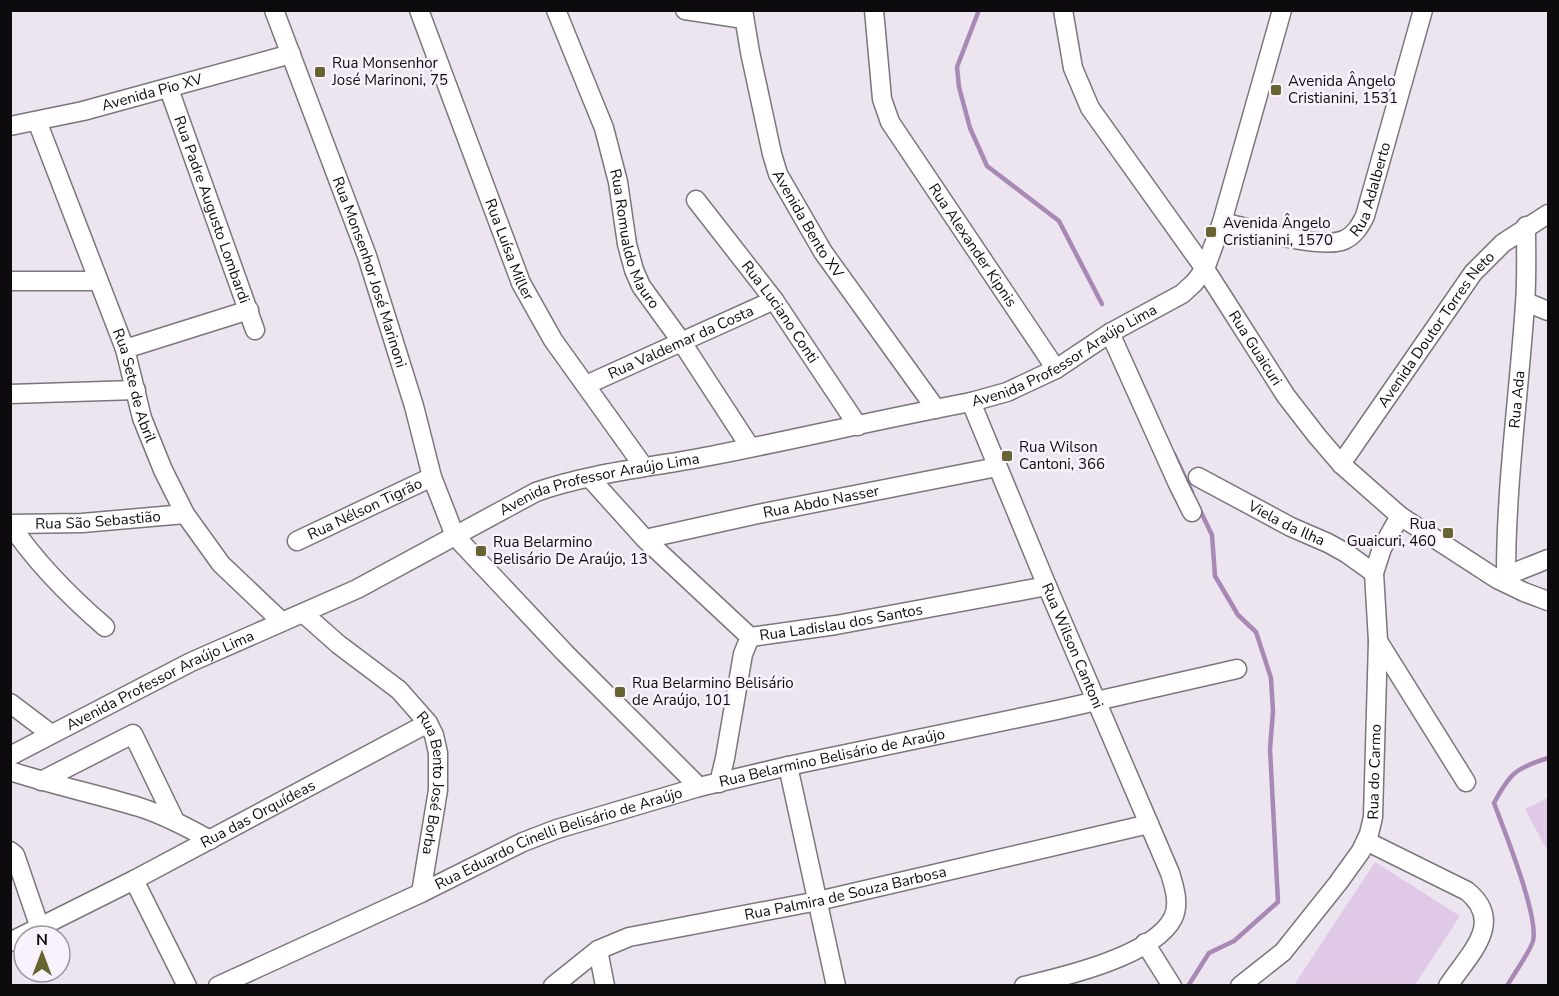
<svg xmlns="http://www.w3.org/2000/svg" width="1559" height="996" font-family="'Nunito Sans',sans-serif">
  <rect width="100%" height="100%" fill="#ece4ef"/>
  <path fill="#dfc9e7" d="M 1548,798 L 1548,852 L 1525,809 Z
    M 1375,862 L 1460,916 L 1415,985 L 1294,985 Z"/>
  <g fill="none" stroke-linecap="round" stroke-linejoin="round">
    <path stroke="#a888b4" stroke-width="4.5" d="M 979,10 L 957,67 L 959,87 L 970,128 L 987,166 L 1059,221 L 1102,304
      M 1174,454 L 1192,492
      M 1188,986 L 1209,953 L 1234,941 L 1278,902 L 1270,749 L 1273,711 L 1271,678 L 1256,632 L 1238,615 L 1215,576 L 1212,535 L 1199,508
      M 1507,986 C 1513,975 1530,952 1533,941 C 1539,916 1504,830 1494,803 C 1510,773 1516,768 1548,758"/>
    <g stroke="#7c757e" stroke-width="21">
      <g id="minor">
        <path id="s1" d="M 274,10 L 367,256 L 414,406 L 432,477 L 455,536 L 565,653 L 699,787"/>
        <path id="s2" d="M 419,10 L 521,283 L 553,340 L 644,467"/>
        <path id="s3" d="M 556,10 L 604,128 L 618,182 L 627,244 L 634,270 L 641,286 L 681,341 L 750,447"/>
        <path d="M 685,10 L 744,19"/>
        <path id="s4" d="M 743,10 L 750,52 L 772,154 L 778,174 L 823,252 L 936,409"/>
        <path id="s5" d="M 874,10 L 882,99 L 890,122 L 1056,369"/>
        <path id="s6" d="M 1063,10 L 1073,68 L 1090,108 L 1205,269 L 1286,396 L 1317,436 L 1341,464 L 1400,516 L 1497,579 L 1524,592 L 1548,601"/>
        <path id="s7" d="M 169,89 L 255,330"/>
        <path id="s8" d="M 37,121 L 125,349 L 142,418 L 163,470 L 185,514 L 221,564 L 281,621"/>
        <path id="s9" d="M 10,126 L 83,111 L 291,54"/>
        <path id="s10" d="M 696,200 L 774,300 L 858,426"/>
        <path id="s11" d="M 1222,222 C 1249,228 1321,250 1344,240 C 1355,235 1360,226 1365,216 L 1423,10"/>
        <path d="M 10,281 L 97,281"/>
        <path d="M 1526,302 L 1548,311"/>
        <path d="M 1110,333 L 1178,484 L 1192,512"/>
        <path d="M 125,349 L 249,310"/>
        <path id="s12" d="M 586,385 L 774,300"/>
        <path d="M 10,394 L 136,390"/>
        <path id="s13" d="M 971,402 L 1047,586 L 1170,873 C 1174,886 1180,904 1173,918 C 1154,956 1062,977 1024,986"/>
        <path id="s14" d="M 1341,464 L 1473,273 L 1503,243 L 1548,214"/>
        <path id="s15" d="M 1198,477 L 1291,527 L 1328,543 L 1346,553 L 1374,573"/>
        <path id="s16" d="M 590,478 L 645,539 L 750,637 L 836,625 L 1047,586"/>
        <path id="s17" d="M 10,524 L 82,523 L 185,514"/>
        <path d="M 10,524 C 37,564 69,596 105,627"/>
        <path id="s18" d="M 645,539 L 758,514 L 997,467"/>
        <path id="s19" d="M 297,541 L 432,477"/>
        <path id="s20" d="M 1506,575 C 1506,484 1519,394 1525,304 C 1527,278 1526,252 1526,226"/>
        <path d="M 1498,579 L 1548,559"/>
        <path id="s21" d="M 303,613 L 338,644 L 399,690 L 428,723 L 434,735 L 438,753 L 438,790 L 421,893"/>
        <path d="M 1378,641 L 1466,782"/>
        <path d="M 10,703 L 51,734"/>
        <path id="s22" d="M 10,756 L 191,662 L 357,589 L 536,492 C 593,472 656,467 715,455 C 801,438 886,418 971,402 L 1007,392 L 1056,369 L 1110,333 L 1182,294 L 1194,283 L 1205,269 L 1222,222 L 1282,10"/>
        <path d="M 788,766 L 836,986"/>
        <path d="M 10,771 C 53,785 96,794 139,807 C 164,815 187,827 210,840"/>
        <path d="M 41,781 L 133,734 L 175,821"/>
        <path d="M 719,783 L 725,758 L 743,654 L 750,637"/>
        <path d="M 1366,841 L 1467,891 C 1506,923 1468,955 1448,986"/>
        <path d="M 10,851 L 15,855 L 40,928"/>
        <path d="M 134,880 L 187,986"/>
        <path id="s23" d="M 10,942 L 134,880 L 428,723"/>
        <path d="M 1145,943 L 1172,986"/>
        <path d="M 598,950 L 605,986"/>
        <path id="s24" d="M 218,986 L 421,893 L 523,842 L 557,829 L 699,787 L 788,766 L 1057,710 L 1237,669"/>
        <path id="s25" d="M 553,986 L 598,950 L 629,937 L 818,901 L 1149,824"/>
        <path id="s26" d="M 1240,986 L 1283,952 L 1338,883 L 1361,851 L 1369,834 L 1373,817 L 1378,641 L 1374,573 L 1382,548 L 1400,516"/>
      </g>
    </g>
    <use href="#minor" stroke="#fff" stroke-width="18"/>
  </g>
  <g fill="#666431" stroke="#f9f2fc" stroke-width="2">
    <rect x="314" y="66" width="12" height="12" rx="3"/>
    <rect x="1270" y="84" width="12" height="12" rx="3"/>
    <rect x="1205" y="226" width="12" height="12" rx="3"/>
    <rect x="1001" y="450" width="12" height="12" rx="3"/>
    <rect x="1442" y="527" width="12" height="12" rx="3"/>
    <rect x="475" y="545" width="12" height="12" rx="3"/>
    <rect x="614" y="686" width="12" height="12" rx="3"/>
  </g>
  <g text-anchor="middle" stroke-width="5" stroke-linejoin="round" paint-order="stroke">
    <g font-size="15" fill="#0e0b0f" stroke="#f9f2fc" text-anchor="start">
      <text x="332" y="68">Rua Monsenhor<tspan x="332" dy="17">José Marinoni, 75</tspan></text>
      <text x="1288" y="86">Avenida Ângelo<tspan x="1288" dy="17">Cristianini, 1531</tspan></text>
      <text x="1223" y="228">Avenida Ângelo<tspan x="1223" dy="17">Cristianini, 1570</tspan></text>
      <text x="1019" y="452">Rua Wilson<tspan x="1019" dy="17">Cantoni, 366</tspan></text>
      <text x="1436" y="529" text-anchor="end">Rua<tspan x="1436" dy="17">Guaicuri, 460</tspan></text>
      <text x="493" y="547">Rua Belarmino<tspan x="493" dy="17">Belisário De Araújo, 13</tspan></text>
      <text x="632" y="688">Rua Belarmino Belisário<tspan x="632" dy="17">de Araújo, 101</tspan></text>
    </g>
    <g font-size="15" fill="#0e0b0f" stroke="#f9f2fc">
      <text dy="5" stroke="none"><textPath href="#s9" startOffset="146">Avenida Pio XV</textPath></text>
      <text dy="5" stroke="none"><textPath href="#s11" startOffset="184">Rua Adalberto</textPath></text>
      <text dy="5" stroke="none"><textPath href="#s7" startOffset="128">Rua Padre Augusto Lombardi</textPath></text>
      <text dy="5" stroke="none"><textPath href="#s4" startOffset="226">Avenida Bento XV</textPath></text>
      <text dy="5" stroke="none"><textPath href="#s3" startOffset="243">Rua Romualdo Mauro</textPath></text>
      <text dy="5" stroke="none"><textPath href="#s5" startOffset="262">Rua Alexander Kipnis</textPath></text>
      <text dy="5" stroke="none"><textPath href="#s2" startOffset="256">Rua Luísa Miller</textPath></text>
      <text dy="5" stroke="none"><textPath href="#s1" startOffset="279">Rua Monsenhor José Marinoni</textPath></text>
      <text dy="5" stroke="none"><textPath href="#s10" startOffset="140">Rua Luciano Conti</textPath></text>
      <text dy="5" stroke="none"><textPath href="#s14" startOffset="165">Avenida Doutor Torres Neto</textPath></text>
      <text dy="5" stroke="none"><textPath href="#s12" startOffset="104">Rua Valdemar da Costa</textPath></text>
      <text dy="5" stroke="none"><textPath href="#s6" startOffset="394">Rua Guaicuri</textPath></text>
      <text dy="5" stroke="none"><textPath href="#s22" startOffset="1138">Avenida Professor Araújo Lima</textPath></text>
      <text dy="5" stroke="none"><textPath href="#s8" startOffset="282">Rua Sete de Abril</textPath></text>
      <text dy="5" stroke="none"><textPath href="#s20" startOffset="176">Rua Ada</textPath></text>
      <text dy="5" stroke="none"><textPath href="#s22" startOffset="652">Avenida Professor Araújo Lima</textPath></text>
      <text dy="5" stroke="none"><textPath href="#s18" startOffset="180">Rua Abdo Nasser</textPath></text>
      <text dy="5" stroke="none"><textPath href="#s19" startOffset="75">Rua Nélson Tigrão</textPath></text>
      <text dy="5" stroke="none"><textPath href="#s17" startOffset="88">Rua São Sebastião</textPath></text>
      <text dy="5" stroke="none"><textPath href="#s15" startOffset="100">Viela da Ilha</textPath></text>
      <text dy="5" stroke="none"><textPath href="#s16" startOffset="318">Rua Ladislau dos Santos</textPath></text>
      <text dy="5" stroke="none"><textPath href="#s13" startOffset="264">Rua Wilson Cantoni</textPath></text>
      <text dy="5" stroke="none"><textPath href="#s22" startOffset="168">Avenida Professor Araújo Lima</textPath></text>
      <text dy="5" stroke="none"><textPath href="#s24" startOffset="658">Rua Belarmino Belisário de Araújo</textPath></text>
      <text dy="5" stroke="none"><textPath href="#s26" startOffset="264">Rua do Carmo</textPath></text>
      <text dy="5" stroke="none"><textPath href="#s21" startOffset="228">Rua Bento José Borba</textPath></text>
      <text dy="5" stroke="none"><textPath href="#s23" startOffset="279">Rua das Orquídeas</textPath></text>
      <text dy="5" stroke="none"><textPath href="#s24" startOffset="372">Rua Eduardo Cinelli Belisário de Araújo</textPath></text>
      <text dy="5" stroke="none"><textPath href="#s25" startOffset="312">Rua Palmira de Souza Barbosa</textPath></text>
    </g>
  </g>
  <rect width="1559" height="996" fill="none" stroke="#0e0b0f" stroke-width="24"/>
  <g transform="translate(42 954)"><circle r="28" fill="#f9f2fc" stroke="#9b969d" stroke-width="1.5"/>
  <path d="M0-4.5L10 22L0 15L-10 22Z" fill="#666431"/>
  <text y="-9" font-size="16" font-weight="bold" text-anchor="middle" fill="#0e0b0f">N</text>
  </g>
</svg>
